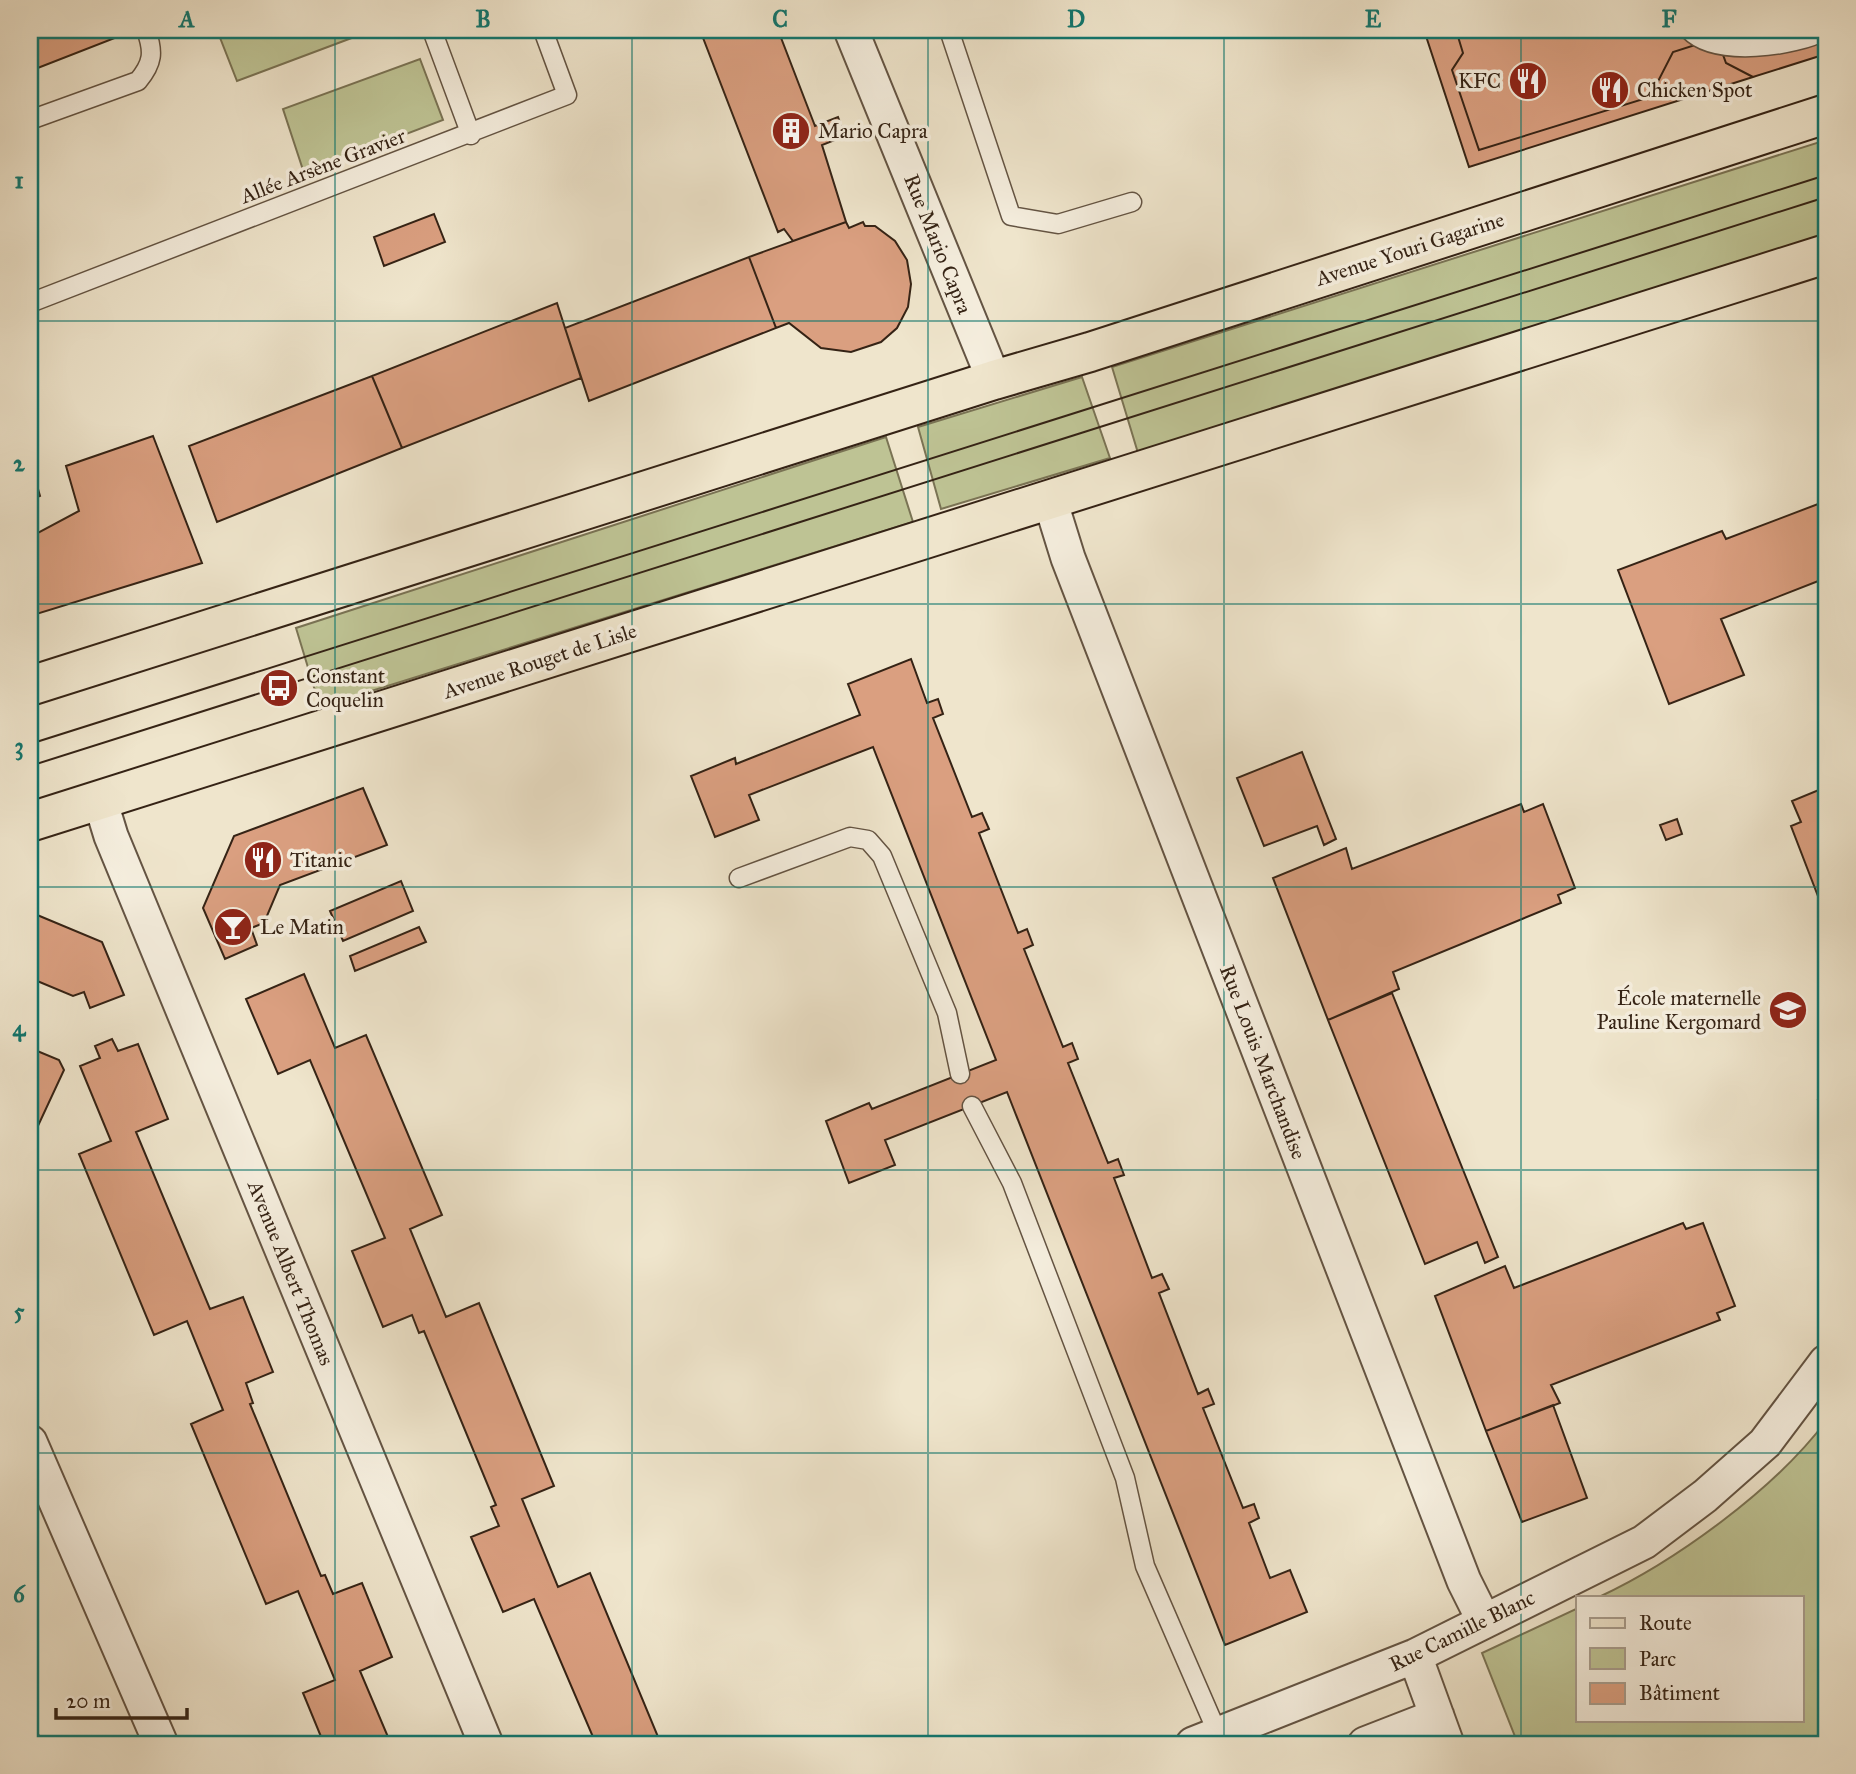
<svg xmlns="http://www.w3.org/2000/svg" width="1856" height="1774" font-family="'IM FELL Great Primer',serif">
  <rect width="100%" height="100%" fill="#efe5cc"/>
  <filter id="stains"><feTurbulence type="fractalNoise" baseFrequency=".00286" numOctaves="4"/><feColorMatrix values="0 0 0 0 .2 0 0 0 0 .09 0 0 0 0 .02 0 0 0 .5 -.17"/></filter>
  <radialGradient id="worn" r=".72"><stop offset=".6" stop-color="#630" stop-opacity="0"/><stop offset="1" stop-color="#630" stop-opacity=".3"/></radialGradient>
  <path fill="#bec394" stroke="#7a7354" stroke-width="2" d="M 217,30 L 373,30 L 237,81 Z
    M 420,59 L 443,120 L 304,173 L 283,109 Z
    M 1826,140 L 1826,234 L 1138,453 L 1112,367 Z
    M 1082,377 L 1110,458 L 941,509 L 918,427 Z
    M 886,437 L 913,522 L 320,707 L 296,628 Z
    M 1826,1421 L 1826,1744 L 1518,1744 L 1482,1653 L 1578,1608 L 1578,1720 L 1802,1720 L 1802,1597 L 1599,1597 C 1676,1561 1775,1489 1826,1421 Z"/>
  <path fill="#da9f80" stroke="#352315" stroke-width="2" d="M 30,30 L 123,30 L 125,34 L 30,71 Z
    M 700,30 L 778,30 L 815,126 L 838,117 L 845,136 L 822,145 L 846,222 L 793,241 L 784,229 L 778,232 Z
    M 1424,30 L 1456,30 L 1463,53 L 1452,70 L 1479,150 L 1650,97 L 1673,52 L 1717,38 L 1726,63 L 1753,77 L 1469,167 Z
    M 1456,30 L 1826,30 L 1826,54 L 1753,77 L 1726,63 L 1717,38 L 1673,52 L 1650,97 L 1479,150 L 1452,70 L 1463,53 Z
    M 434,214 L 445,242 L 384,266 L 374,237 Z
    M 846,222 L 849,228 L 863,222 L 865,226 L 875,226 L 895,241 L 907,260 L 911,284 L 908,307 L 897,328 L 881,342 L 851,352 L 821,348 L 789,323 L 776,328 L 749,257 Z
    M 749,257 L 776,328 L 589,401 L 565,328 Z
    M 557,303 L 581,378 L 402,448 L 372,376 Z
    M 372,376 L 402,448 L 217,522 L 189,446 Z
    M 153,436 L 202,563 L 30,616 L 30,537 L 79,511 L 66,466 Z
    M 30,461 L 40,496 L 30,500 Z
    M 1826,501 L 1826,578 L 1721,619 L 1744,675 L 1669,704 L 1618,570 L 1722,531 L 1726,539 Z
    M 911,659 L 927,703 L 938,699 L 943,714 L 933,718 L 972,817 L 982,813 L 989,829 L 979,833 L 1018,933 L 1027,929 L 1033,945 L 1024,949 L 1063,1047 L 1072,1043 L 1078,1059 L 1068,1063 L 1108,1163 L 1118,1159 L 1124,1175 L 1114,1178 L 1152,1278 L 1162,1274 L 1169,1289 L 1159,1293 L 1198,1394 L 1208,1389 L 1214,1404 L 1203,1408 L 1243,1508 L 1254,1504 L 1259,1518 L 1249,1523 L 1270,1578 L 1290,1570 L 1307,1612 L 1225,1645 L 1007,1092 L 885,1140 L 895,1165 L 849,1183 L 826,1121 L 869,1103 L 872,1109 L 996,1060 L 873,747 L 749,795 L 759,820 L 715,837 L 691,776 L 735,758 L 736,764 L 860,715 L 848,684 Z
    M 1302,752 L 1336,839 L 1324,845 L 1317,826 L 1264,846 L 1237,778 Z
    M 1826,787 L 1826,917 L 1791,826 L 1801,822 L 1792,801 Z
    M 363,788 L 387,845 L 280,885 L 264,923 L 251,928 L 257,945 L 225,959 L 203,908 L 234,836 Z
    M 1521,804 L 1524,812 L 1543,804 L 1575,888 L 1558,895 L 1561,903 L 1393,972 L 1399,989 L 1328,1020 L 1273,878 L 1346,848 L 1352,869 Z
    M 1677,819 L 1682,834 L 1666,840 L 1660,825 Z
    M 401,881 L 413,911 L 343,941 L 330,911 Z
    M 30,912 L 102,942 L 124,995 L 90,1008 L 84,992 L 73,996 L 30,978 Z
    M 419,927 L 426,942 L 355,971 L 350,956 Z
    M 304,974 L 335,1048 L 366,1035 L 442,1215 L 410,1229 L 446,1317 L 479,1303 L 554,1486 L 522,1499 L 558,1587 L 590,1573 L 661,1744 L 596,1744 L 534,1599 L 503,1612 L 471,1537 L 499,1526 L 491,1507 L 496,1505 L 424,1331 L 419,1333 L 412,1315 L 383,1327 L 352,1251 L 385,1238 L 310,1060 L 278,1074 L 246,999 Z
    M 1392,993 L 1498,1257 L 1485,1263 L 1477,1242 L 1425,1264 L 1328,1020 Z
    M 112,1039 L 118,1051 L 138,1044 L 168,1119 L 136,1132 L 210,1309 L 243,1297 L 273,1372 L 246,1383 L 253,1403 L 250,1404 L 321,1576 L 325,1575 L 333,1594 L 362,1583 L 392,1657 L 360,1671 L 391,1744 L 324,1744 L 303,1693 L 335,1680 L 298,1591 L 266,1604 L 191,1424 L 223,1410 L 187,1321 L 154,1335 L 79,1154 L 111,1141 L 80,1066 L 100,1058 L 95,1046 Z
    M 30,1048 L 59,1060 L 64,1070 L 37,1128 L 30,1131 Z
    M 1826,1097 L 1826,1123 L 1818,1100 Z
    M 1683,1223 L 1686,1229 L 1703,1223 L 1735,1306 L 1717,1313 L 1720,1320 L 1551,1385 L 1560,1403 L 1486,1431 L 1435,1296 L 1505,1266 L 1514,1288 Z
    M 1553,1405 L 1587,1498 L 1522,1522 L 1486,1431 Z"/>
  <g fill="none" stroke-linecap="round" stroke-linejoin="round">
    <g stroke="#645443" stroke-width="21">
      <path id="service" d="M 432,30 L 471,135
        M 949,30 L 1011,216 L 1058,224 L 1132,202
        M 1689,30 C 1715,58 1795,47 1826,30
        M 30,120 L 138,81 C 153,63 154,52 146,30
        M 30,303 L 567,95 L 543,30
        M 739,878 L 850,837 L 868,840 L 882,856 L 947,1013 L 960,1074
        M 972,1106 L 1012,1183 L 1125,1478 L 1145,1566 L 1218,1734
        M 30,1739 L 32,1744"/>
    </g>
    <g stroke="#645443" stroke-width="37">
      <path id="minor" d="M 851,30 L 994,380
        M 1050,500 L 1068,558 L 1464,1581 L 1484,1621
        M 100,800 L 111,836 L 486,1744
        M 30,1442 L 161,1744
        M 1415,1656 L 1447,1744
        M 1193,1744 L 1415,1656 L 1644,1542 L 1705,1496 L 1765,1443 L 1826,1362
        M 1365,1744 L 1437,1716"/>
    </g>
    <g stroke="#352315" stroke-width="42">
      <path id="primary" d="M 30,686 L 994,380 L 1090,352 L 1826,114
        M 30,822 L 1826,254"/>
    </g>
    <use href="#service" stroke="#f5eede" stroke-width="18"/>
    <use href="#minor" stroke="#f5eede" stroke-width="33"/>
    <use href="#primary" stroke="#efe5cc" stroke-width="38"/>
    <path stroke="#352315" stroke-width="2" d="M 30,744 L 1826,175
      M 30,766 L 1826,197"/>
  </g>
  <path fill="none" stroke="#0f766e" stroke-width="2" stroke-opacity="0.55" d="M 335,30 L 335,1744M 632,30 L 632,1744M 928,30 L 928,1744M 1224,30 L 1224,1744M 1521,30 L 1521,1744M 30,321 L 1826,321M 30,604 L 1826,604M 30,887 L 1826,887M 30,1170 L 1826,1170M 30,1453 L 1826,1453"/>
  <defs>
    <g id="restaurant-disc" transform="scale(2.0125)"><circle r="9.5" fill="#8f2418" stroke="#f5eede"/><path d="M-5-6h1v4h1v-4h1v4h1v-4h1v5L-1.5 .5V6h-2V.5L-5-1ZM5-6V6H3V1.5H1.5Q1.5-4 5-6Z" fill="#fff"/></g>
    <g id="building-disc" transform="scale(2.0125)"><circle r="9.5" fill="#8f2418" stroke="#f5eede"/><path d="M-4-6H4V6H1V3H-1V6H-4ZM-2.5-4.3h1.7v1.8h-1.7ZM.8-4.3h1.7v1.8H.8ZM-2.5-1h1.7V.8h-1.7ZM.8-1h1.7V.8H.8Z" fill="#fff"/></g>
    <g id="bus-disc" transform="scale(2.0125)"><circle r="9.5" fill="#8f2418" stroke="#f5eede"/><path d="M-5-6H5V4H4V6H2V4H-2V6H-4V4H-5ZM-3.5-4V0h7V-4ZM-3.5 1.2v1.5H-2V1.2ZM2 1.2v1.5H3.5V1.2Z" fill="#fff"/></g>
    <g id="bar-disc" transform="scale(2.0125)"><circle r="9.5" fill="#8f2418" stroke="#f5eede"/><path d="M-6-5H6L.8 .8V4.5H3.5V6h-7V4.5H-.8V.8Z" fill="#fff"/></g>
    <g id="school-disc" transform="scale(2.0125)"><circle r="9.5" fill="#8f2418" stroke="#f5eede"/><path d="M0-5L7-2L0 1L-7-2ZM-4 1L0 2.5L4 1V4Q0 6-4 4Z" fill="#fff"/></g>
  </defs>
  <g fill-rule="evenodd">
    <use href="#restaurant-disc" x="1528" y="81"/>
    <use href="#restaurant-disc" x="1610" y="90"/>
    <use href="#building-disc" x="791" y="131"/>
    <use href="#bus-disc" x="279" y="688"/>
    <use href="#restaurant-disc" x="263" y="860"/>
    <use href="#bar-disc" x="233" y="927"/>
    <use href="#school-disc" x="1788" y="1010"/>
  </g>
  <g text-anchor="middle" stroke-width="7" stroke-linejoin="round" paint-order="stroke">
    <g font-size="21" fill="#352315" stroke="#f5eede" text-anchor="start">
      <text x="1501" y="88" text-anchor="end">KFC</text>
      <text x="1637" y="97">Chicken Spot</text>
      <text x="818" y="138">Mario Capra</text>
      <text x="306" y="683">Constant<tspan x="306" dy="24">Coquelin</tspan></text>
      <text x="290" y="867">Titanic</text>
      <text x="260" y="934">Le Matin</text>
      <text x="1761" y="1005" text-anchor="end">École maternelle<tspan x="1761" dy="24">Pauline Kergomard</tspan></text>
    </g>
    <g font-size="21" fill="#352315" stroke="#f5eede">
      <text transform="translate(323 166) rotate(-21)" y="7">Allée Arsène Gravier</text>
      <text transform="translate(938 244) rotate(68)" y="7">Rue Mario Capra</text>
      <text transform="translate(1410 249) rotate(-18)" y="7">Avenue Youri Gagarine</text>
      <text transform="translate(540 661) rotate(-18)" y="7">Avenue Rouget de Lisle</text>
      <text transform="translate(1263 1062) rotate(69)" y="7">Rue Louis Marchandise</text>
      <text transform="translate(291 1273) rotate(68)" y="7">Avenue Albert Thomas</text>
      <text transform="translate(1462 1631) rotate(-26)" y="7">Rue Camille Blanc</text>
    </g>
  </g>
  <rect width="1856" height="1774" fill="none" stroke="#efe5cc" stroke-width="77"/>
  <rect x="1576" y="1596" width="228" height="126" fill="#f5eede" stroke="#a89d8e" stroke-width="2"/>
  <rect x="1590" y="1618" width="35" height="10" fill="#efe5cc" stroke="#a89d8e" stroke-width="2"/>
  <text x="1639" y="1630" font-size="21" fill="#352315">Route</text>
  <rect x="1590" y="1648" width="35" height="21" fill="#bec394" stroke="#a89d8e" stroke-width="2"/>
  <text x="1639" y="1666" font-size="21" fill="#352315">Parc</text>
  <rect x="1590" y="1683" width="35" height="21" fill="#da9f80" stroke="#a89d8e" stroke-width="2"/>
  <text x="1639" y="1700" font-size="21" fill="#352315">Bâtiment</text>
  <path d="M56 1708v10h131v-10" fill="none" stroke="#352315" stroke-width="3.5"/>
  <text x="66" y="1708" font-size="21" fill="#352315" stroke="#f5eede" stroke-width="5" paint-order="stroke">20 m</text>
  <rect x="38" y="38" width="1780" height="1698" fill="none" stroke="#0f766e" stroke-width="2.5"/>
  <g font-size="23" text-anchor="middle" font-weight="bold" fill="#0f766e">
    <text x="187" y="27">A</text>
    <text x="483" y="27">B</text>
    <text x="780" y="27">C</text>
    <text x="1076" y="27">D</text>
    <text x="1373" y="27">E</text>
    <text x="1669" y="27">F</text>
    <text x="19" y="188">1</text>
    <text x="19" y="471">2</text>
    <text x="19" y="754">3</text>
    <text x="19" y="1036">4</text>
    <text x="19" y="1319">5</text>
    <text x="19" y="1602">6</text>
  </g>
  <rect width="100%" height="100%" filter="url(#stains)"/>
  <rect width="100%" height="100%" fill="url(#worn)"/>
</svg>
